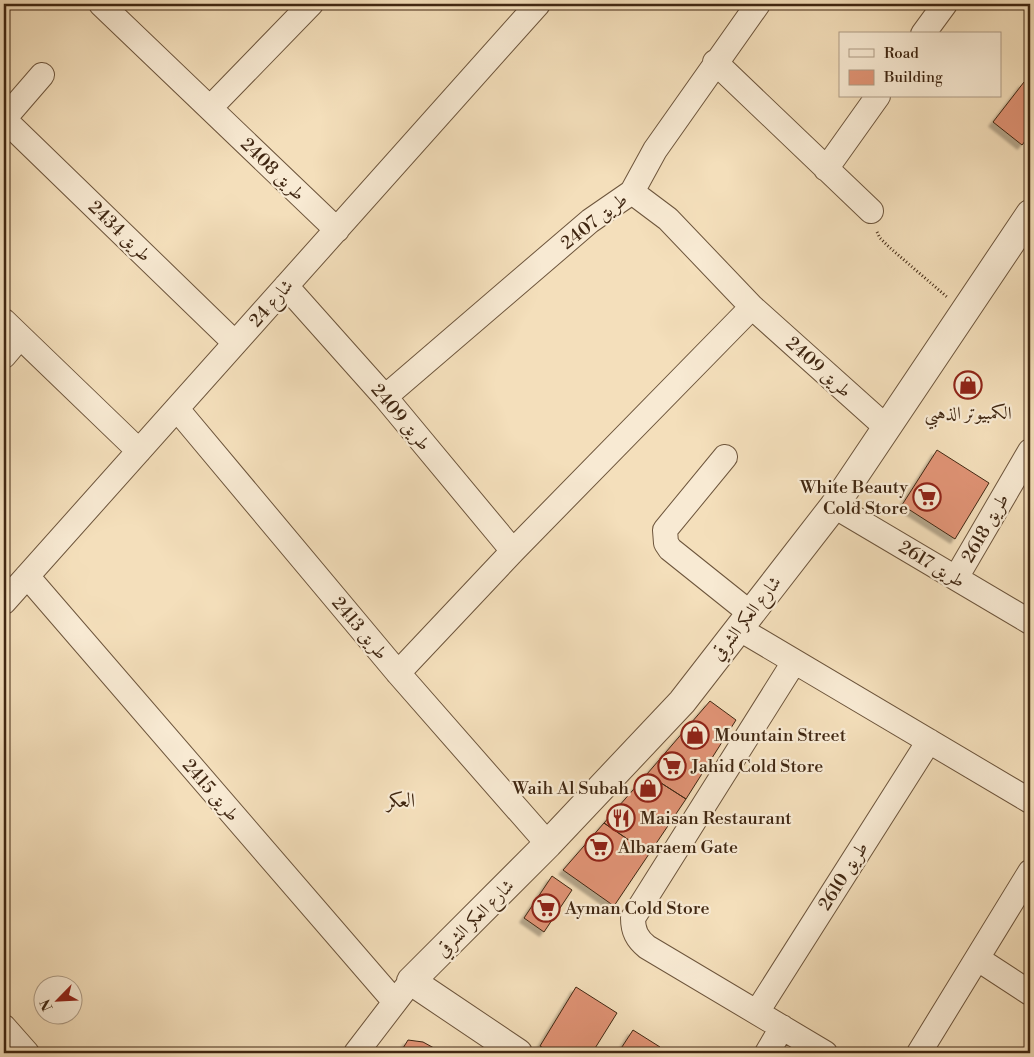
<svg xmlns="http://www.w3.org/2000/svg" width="1034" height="1057" font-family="'Libre Bodoni',Amiri,serif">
  <defs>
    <filter id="shadow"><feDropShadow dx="-4.5" dy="4.5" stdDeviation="1" flood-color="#0004"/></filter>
  </defs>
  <rect width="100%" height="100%" fill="#f4dfbb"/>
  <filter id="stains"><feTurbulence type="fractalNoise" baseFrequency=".004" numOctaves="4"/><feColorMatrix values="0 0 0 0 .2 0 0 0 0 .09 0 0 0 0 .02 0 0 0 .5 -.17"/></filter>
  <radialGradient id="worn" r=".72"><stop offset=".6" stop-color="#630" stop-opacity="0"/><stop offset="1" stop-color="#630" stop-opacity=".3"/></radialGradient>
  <path fill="#e09374" stroke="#402712" filter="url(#shadow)" d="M 1024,82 L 1030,86 L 1030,135 L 1022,145 L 993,122 Z
    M 937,450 L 989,483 L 955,539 L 902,505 Z
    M 710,701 L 736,720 L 686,799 L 647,774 Z
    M 647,774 L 686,799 L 649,854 L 604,823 Z
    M 604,823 L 649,854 L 614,906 L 563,870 Z
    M 552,876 L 572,890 L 544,932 L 524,918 Z
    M 576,987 L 617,1013 L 592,1053 L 574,1051 L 552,1053 L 540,1046 Z
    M 633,1030 L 660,1047 L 657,1053 L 618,1053 Z
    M 408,1040 L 423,1042 L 443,1053 L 400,1053 Z"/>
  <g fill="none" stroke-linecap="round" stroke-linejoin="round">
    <g stroke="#6d553c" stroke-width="26">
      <path id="minor" d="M 101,4 L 337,230
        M 923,34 L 945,4
        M 715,62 L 871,211
        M 210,108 L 311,4
        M 4,119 L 235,343
        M 4,119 L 42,75
        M 826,169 L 878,96
        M 632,192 L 668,219 L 752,307 L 887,428
        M 286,286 L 385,397 L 513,551
        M 4,321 L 139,451
        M 4,356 L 20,337
        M 385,397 L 590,221 L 632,192 L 655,150 L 758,4
        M 177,409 L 398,673 L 548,844
        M 725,457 L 665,530 L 666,543 L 670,549 L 750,613
        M 834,506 L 1030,622
        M 27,576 L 395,1002
        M 956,578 L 1030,451
        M 4,602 L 538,4
        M 738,628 L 1030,801
        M 794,662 L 633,918 C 633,931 637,939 647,947 L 825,1053
        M 398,673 L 513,551 L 752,307
        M 978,959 L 1030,993
        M 757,1012 L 929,741
        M 4,1027 L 27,1053
        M 356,1053 L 405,989
        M 767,1053 L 782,1027
        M 919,1053 L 1030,872"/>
    </g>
    <g stroke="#6d553c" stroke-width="30">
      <path id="tertiary" d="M 518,1053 L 411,981 L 548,844 L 682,702 L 834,506 L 1030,214"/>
    </g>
    <path stroke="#402712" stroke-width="3" stroke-dasharray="1 2.5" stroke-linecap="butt" d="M 877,232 L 880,238 L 889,247 L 947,297"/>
    <use href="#minor" stroke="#f8ead3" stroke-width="24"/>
    <use href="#tertiary" stroke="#f8ead3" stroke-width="28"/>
  </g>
  <defs>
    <g id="shop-ring" transform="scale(1.4375)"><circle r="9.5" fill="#f8ead3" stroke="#8f2418" stroke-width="1.5"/><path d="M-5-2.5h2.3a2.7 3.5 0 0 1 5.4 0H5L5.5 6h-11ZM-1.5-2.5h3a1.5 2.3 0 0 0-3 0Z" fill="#8f2418"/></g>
    <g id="supermarket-ring" transform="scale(1.4375)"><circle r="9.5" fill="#f8ead3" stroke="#8f2418" stroke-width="1.5"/><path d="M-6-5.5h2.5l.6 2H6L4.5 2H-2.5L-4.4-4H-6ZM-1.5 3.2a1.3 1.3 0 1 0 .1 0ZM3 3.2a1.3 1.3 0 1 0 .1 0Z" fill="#8f2418"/></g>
    <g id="restaurant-ring" transform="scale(1.4375)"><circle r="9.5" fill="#f8ead3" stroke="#8f2418" stroke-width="1.5"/><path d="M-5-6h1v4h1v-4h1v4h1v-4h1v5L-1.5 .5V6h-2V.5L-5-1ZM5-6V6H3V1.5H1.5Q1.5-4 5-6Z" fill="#8f2418"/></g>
  </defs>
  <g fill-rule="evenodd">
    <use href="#shop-ring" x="968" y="385"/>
    <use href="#supermarket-ring" x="927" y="497"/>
    <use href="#shop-ring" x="695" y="735"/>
    <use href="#supermarket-ring" x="672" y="766"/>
    <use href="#shop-ring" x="648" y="788"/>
    <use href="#restaurant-ring" x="621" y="818"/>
    <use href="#supermarket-ring" x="599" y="847"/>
    <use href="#supermarket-ring" x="546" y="908"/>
  </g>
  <g text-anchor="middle" stroke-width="4.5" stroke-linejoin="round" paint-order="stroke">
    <g font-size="18" fill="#402712" stroke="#f8ead3">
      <text transform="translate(273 169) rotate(44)" y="6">طريق 2408</text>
      <text transform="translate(594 221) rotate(-38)" y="6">طريق 2407</text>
      <text transform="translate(120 231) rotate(44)" y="6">طريق 2434</text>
      <text transform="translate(271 303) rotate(-49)" y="6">شارع 24</text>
      <text transform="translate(819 367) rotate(42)" y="6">طريق 2409</text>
      <text transform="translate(401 417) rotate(50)" y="6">طريق 2409</text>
      <text transform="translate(985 528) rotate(-60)" y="6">طريق 2618</text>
      <text transform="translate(932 564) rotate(31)" y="6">طريق 2617</text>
      <text transform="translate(746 618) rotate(-52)" y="6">شارع العكر الشرقي</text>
      <text transform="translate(360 628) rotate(50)" y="6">طريق 2413</text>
      <text transform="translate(211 790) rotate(49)" y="6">طريق 2415</text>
      <text transform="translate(843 876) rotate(-58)" y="6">طريق 2610</text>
      <text transform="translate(475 918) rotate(-45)" y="6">شارع العكر الشرقي</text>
    </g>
    <g font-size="18" fill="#402712" stroke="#f8ead3" text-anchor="start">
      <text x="968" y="419" text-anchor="middle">الكمبيوتر الذهبي</text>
      <text x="908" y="493" text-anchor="end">White Beauty<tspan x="908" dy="21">Cold Store</tspan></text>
      <text x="714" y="741">Mountain Street</text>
      <text x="691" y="772">Jahid Cold Store</text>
      <text x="629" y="794" text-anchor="end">Waih Al Subah</text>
      <text x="640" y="824">Maisan Restaurant</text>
      <text x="618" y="853">Albaraem Gate</text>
      <text x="565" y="914">Ayman Cold Store</text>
    </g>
    <g font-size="20" fill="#402712" stroke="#f8ead3">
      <text x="401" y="807">العكر</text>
    </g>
  </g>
  <rect width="1034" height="1057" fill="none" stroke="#f4dfbb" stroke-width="20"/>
  <rect x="5" y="5" width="1024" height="1047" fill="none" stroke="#402712" stroke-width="2.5"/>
  <rect x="10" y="10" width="1014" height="1037" fill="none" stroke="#402712"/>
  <rect x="839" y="32" width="162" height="65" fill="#f8ead3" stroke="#ae9c86"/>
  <rect x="849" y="49" width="25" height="8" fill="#f8ead3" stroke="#ae9c86"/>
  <text x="884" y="58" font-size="15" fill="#402712">Road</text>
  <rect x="849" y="70" width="25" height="15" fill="#e09374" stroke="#ae9c86"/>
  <text x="884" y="82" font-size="15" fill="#402712">Building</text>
  <g transform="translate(58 1000) rotate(246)"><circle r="24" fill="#f8ead3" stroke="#ae9c86"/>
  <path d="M0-4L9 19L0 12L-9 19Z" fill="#8f2418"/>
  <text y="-8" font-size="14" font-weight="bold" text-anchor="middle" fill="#402712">N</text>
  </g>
  <rect width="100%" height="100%" filter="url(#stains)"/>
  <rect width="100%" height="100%" fill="url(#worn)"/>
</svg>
